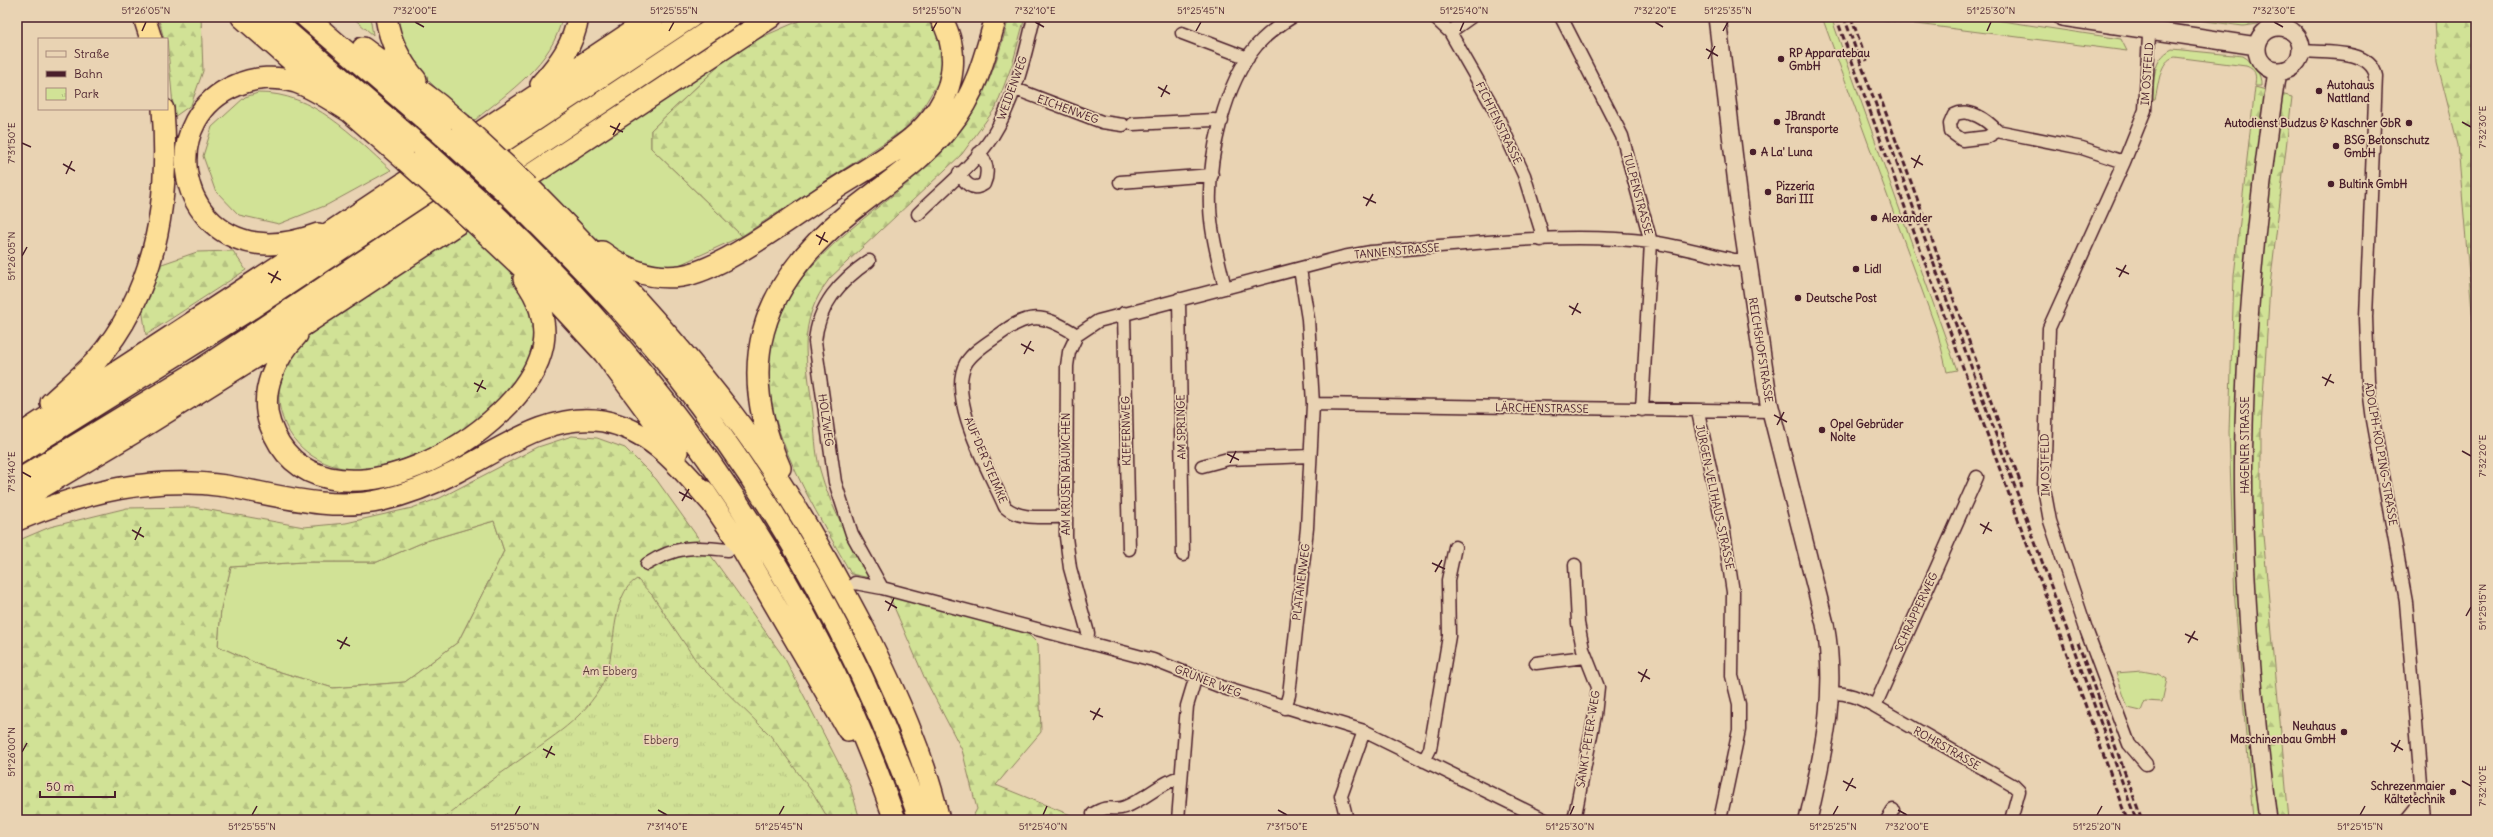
<svg xmlns="http://www.w3.org/2000/svg" width="2493" height="837" font-family="Delius,sans-serif">
  <defs>
    <pattern id="forest-firs" width="22" height="20" patternUnits="userSpaceOnUse"><rect width="22" height="20" fill="#d1e296"/><path d="M5 1l3.5 6h-7zM16 11l3.5 6h-7z" fill="#b5c181"/></pattern>
    <pattern id="park-tufts" width="24" height="20" patternUnits="userSpaceOnUse"><rect width="24" height="20" fill="#d1e296"/><path d="M3 7l-1-3M5 7V3M7 7l1-3M15 17l-1-3M17 17v-4M19 17l1-3" fill="none" stroke="#b5c181"/></pattern>
  </defs>
  <rect width="100%" height="100%" fill="#e9d3b3"/>
  <filter id="ink" filterUnits="userSpaceOnUse"><feTurbulence type="fractalNoise" baseFrequency=".025" numOctaves="2"/><feDisplacementMap in="SourceGraphic" scale="8" xChannelSelector="R" yChannelSelector="G"/><feConvolveMatrix kernelMatrix="1 2 1 2 8 2 1 2 1" color-interpolation-filters="sRGB"/></filter>
  <g filter="url(#ink)">
    <path fill="#d1e296" stroke="#8e8060" d="M 398,17 L 562,17 C 554,63 508,92 475,120 C 439,91 402,67 398,17 Z
      M 1822,17 L 1831,17 L 1957,370 L 1947,372 L 1938,334 Z
      M 1862,17 L 1976,17 L 2121,39 L 2127,51 Z
      M 739,47 L 651,130 L 651,148 L 742,236 L 679,265 L 655,267 L 611,251 L 594,237 L 538,179 Z
      M 2172,49 L 2243,56 C 2253,62 2262,74 2261,86 L 2255,86 C 2256,76 2257,70 2246,66 L 2175,57 C 2159,60 2159,85 2155,99 L 2153,99 C 2154,80 2152,59 2172,49 Z
      M 258,93 C 313,92 353,136 391,170 L 327,205 L 279,224 L 239,215 L 215,190 L 203,156 L 212,127 L 245,97 Z
      M 494,521 L 504,551 L 458,642 L 405,682 L 333,688 L 264,667 L 218,646 L 221,608 L 231,567 L 303,562 L 377,562 L 426,541 Z
      M 2142,671 L 2158,674 L 2167,679 L 2162,702 L 2145,701 L 2141,711 L 2128,708 L 2116,673 Z"/>
    <path fill="url(#forest-firs)" stroke="#8e8060" fill-rule="evenodd" d="M 158,17 L 201,17 L 203,71 L 191,105 L 174,117 L 167,39 L 164,39 Z
      M 352,17 L 370,17 L 373,35 Z
      M 808,17 L 928,17 L 946,53 L 937,84 L 921,111 L 902,131 L 742,236 L 651,148 L 651,130 L 739,47 Z
      M 1009,17 L 1025,17 L 1013,62 L 996,107 L 962,154 L 830,278 C 795,324 807,360 813,413 C 815,431 815,452 820,470 C 830,508 853,544 870,578 L 851,574 C 823,522 780,456 771,398 C 752,268 875,224 949,145 C 982,108 997,64 1009,17 Z
      M 2175,17 L 2265,17 L 2258,24 L 2243,26 Z
      M 2435,17 L 2476,17 L 2476,358 L 2458,145 L 2437,62 Z
      M 2255,87 L 2292,97 L 2270,286 L 2261,428 L 2261,513 L 2289,820 L 2253,820 L 2235,602 L 2229,432 L 2234,276 Z
      M 467,229 C 496,256 529,282 534,325 C 542,396 418,469 356,469 C 305,469 267,422 282,372 C 284,363 294,352 300,344 C 312,330 334,320 349,309 C 388,282 428,256 467,229 Z
      M 233,251 L 246,270 L 146,335 L 142,308 L 159,265 L 197,252 Z
      M 572,436 L 597,438 L 625,448 L 656,479 L 785,659 L 850,785 L 860,820 L 17,820 L 17,541 L 50,527 L 127,508 L 193,507 L 304,527 L 346,523 L 412,508 L 440,498 L 538,447 ZM 494,521 L 504,551 L 458,642 L 405,682 L 333,688 L 264,667 L 218,646 L 221,608 L 231,567 L 303,562 L 377,562 L 426,541 Z
      M 888,593 L 1025,631 L 1038,644 L 1041,732 L 996,785 L 1083,820 L 971,820 L 977,809 L 962,750 L 925,679 Z"/>
    <path fill="url(#park-tufts)" stroke="#8e8060" d="M 637,579 L 652,595 L 699,665 L 770,735 L 813,793 L 829,820 L 441,820 C 467,800 493,778 521,759 C 552,737 584,719 603,683 C 617,656 609,594 637,579 Z"/>
    <g fill="none" stroke-linecap="round" stroke-linejoin="round">
      <path stroke="#c9af98" stroke-width="12" stroke-dasharray="12 6" stroke-linecap="butt" d="M 774,562 L 838,579"/>
      <g stroke="#4a1f2b" stroke-width="15">
        <path id="street" d="M 1434,17 L 1450,32 L 1494,109 L 1524,175 L 1541,230 L 1541,240
          M 1561,17 L 1622,136 L 1651,242 L 1642,410
          M 1450,32 L 1471,17
          M 1182,33 L 1248,58
          M 2302,51 C 2324,53 2370,48 2376,76 L 2366,317 L 2368,381 L 2373,420 L 2406,602 L 2424,820
          M 1013,88 L 1102,122 L 1123,125
          M 1133,124 L 1213,120 L 1222,121
          M 1997,131 C 1987,120 1969,107 1954,115 L 1950,124 L 1951,132 L 1962,140 L 1987,137 L 1997,131 L 2082,148 L 2124,162 L 2049,328 L 2044,488 L 2050,521 L 2087,632 L 2129,744 L 2146,764
          M 2124,162 L 2145,110 L 2150,17
          M 959,173 C 965,183 972,192 984,184 C 989,173 987,161 979,153
          M 1120,182 L 1212,175
          M 918,214 C 942,190 973,166 992,137 C 1014,102 1025,57 1034,17
          M 869,261 C 840,281 818,305 815,342 L 835,482 L 852,534 L 882,588
          M 1225,288 C 1219,262 1211,234 1210,207 C 1208,158 1224,84 1257,45 C 1267,34 1279,25 1292,17
          M 1179,299 L 1183,555
          M 1124,313 L 1129,549
          M 1313,404 L 1771,411
          M 1698,412 L 1724,532 L 1733,592 L 1732,676 L 1739,704 L 1739,730 L 1720,820
          M 1202,466 L 1228,459 L 1310,456
          M 1065,517 C 1046,516 1020,521 1005,507 C 991,474 946,398 966,363 C 974,350 991,341 1003,332 C 1032,310 1048,317 1077,335
          M 647,564 C 676,546 695,546 728,550
          M 855,583 L 882,588 L 1153,660 L 1224,688 L 1364,731 L 1545,820
          M 1087,642 L 1088,633 L 1070,568 L 1066,537 L 1067,366 L 1069,352 L 1077,335 L 1098,321 L 1343,257 L 1371,252 C 1459,245 1564,231 1651,242 C 1679,246 1707,254 1734,260 L 1747,260
          M 1536,663 L 1585,657
          M 1831,693 C 1848,692 1861,699 1875,706 L 1977,477
          M 1875,706 L 2014,786 L 2019,791 L 2011,820
          M 1285,708 L 1289,695 L 1307,528 L 1313,404 L 1308,319 L 1300,269
          M 1424,761 L 1430,749 L 1449,636 L 1448,580 L 1455,547
          M 1093,814 C 1111,803 1112,812 1125,807 C 1145,799 1160,783 1180,777
          M 1178,820 L 1187,706 L 1196,676
          M 1347,820 L 1341,796 L 1364,731
          M 1574,820 L 1595,715 L 1598,687 L 1583,649 L 1578,623 L 1575,565
          M 1887,820 L 1893,810
          M 2407,820 L 2415,810 L 2422,797"/>
      </g>
      <g stroke="#4a1f2b" stroke-width="20">
        <path id="secondary" d="M 1717,17 L 1740,209 L 1769,403 L 1825,624 C 1838,693 1823,753 1808,820
          M 2062,17 L 2257,46
          M2257 49a22 22 0 1 1 44 0a22 22 0 1 1-44 0Z
          M 2268,820 C 2249,673 2238,523 2246,375 C 2250,273 2262,172 2277,71"/>
      </g>
      <g stroke="#4a1f2b" stroke-width="24">
        <path id="highway" d="M 144,17 L 151,39
          M 242,17 L 406,161
          M 270,17 L 423,149
          M 306,17 L 444,136
          M 386,17 C 390,42 400,62 416,80
          M 363,48 L 438,104 L 461,124
          M 541,84 C 559,64 574,44 578,17
          M 529,187 C 601,259 671,334 733,415 C 784,482 826,557 865,631 C 895,691 924,754 939,820
          M 512,198 C 568,254 624,310 674,372 C 780,506 864,659 920,820
          M 492,212 C 671,381 814,586 895,820
          M 475,223 L 545,289 L 604,353 L 677,452
          M 318,234 C 299,241 277,246 256,243 C 174,231 159,116 237,85 C 255,77 277,76 296,82 C 316,89 334,102 352,113
          M 602,252 C 626,270 652,280 681,276 C 723,270 791,217 829,193 C 856,175 887,159 912,138 C 922,130 931,119 938,109 C 956,81 958,45 940,17
          M 297,335 C 275,358 259,392 270,424 C 315,551 527,436 543,344 C 547,321 538,297 524,279
          M 51,403 C 66,389 82,376 96,361 C 157,291 170,199 163,109
          M 17,437 L 308,247 L 654,17
          M 17,454 L 253,307 L 691,17
          M 780,468 C 735,366 760,288 843,218 C 879,188 919,164 949,127 C 975,95 985,57 996,17
          M 17,481 L 203,368 L 730,17
          M 704,491 L 739,543 L 848,730
          M 17,502 L 133,433 L 269,348 L 771,17
          M 17,520 C 84,492 153,475 226,486 C 278,495 329,512 382,500 C 408,494 433,484 456,472 C 501,449 550,412 603,421 C 652,430 680,467 712,503"/>
      </g>
      <use href="#street" stroke="#e9d3b3" stroke-width="12"/>
      <use href="#secondary" stroke="#e9d3b3" stroke-width="17"/>
      <use href="#highway" stroke="#fcde96" stroke-width="21"/>
      <path stroke="#4a1f2b" stroke-width="3" stroke-dasharray="6 3" stroke-linecap="butt" d="M 1836,17 L 2127,820
        M 1844,17 L 2136,820
        M 1851,17 L 1867,61
        M 1879,94 L 2022,487
        M 2078,643 L 2142,820"/>
      <g stroke="#4a1f2b" stroke-width="24" stroke-linecap="butt">
        <path id="highway-bridge" d="M 461,124 L 529,187
          M 444,136 L 512,198
          M 423,149 L 492,212
          M 406,161 L 475,223"/>
      </g>
      <use href="#highway-bridge" stroke="#fcde96" stroke-width="21"/>
    </g>
  </g>
  <path fill="none" stroke="#4a1f2b" stroke-width="1.5" d="M 415,22 L 424,27M 1035,22 L 1044,27M 1655,22 L 1663,27M 2274,22 L 2283,27M 142,31 L 146,22M 669,31 L 674,22M 932,31 L 937,22M 1196,31 L 1201,22M 1460,31 L 1464,22M 1723,31 L 1728,22M 1987,31 L 1991,22M 1706,49 L 1718,56M 1708,59 L 1715,46M 1158,87 L 1170,94M 1161,97 L 1167,85M 2462,122 L 2471,127M 610,126 L 623,132M 613,135 L 620,123M 22,143 L 31,147M 1911,158 L 1923,165M 63,164 L 75,171M 1914,168 L 1920,155M 66,174 L 72,161M 1363,197 L 1376,203M 1366,206 L 1373,194M 816,235 L 828,242M 819,245 L 825,232M 22,256 L 27,247M 2116,268 L 2129,274M 268,273 L 281,280M 2119,277 L 2126,265M 271,283 L 278,271M 1569,306 L 1581,313M 1572,315 L 1578,303M 1021,344 L 1034,351M 1024,354 L 1031,341M 2322,377 L 2334,383M 474,383 L 486,389M 2325,386 L 2331,374M 477,392 L 483,380M 1774,415 L 1787,422M 1777,425 L 1784,412M 2462,451 L 2471,456M 1227,454 L 1239,460M 1230,463 L 1236,451M 22,472 L 31,477M 679,492 L 692,499M 682,501 L 689,489M 1980,524 L 1992,531M 132,530 L 144,537M 1983,534 L 1989,522M 135,540 L 141,527M 1432,563 L 1445,569M 1435,572 L 1442,560M 885,601 L 897,608M 888,611 L 894,598M 2466,616 L 2471,607M 2185,634 L 2198,640M 337,640 L 350,646M 2188,643 L 2195,631M 340,649 L 347,637M 1638,672 L 1650,679M 1641,682 L 1647,669M 1090,711 L 1103,717M 1093,720 L 1100,708M 2391,743 L 2403,750M 543,749 L 555,755M 22,752 L 27,743M 2394,752 L 2400,740M 546,758 L 552,746M 1843,781 L 1856,788M 2462,781 L 2471,786M 1846,791 L 1853,778M 658,810 L 667,815M 1278,810 L 1287,815M 1898,810 L 1907,815M 252,815 L 257,806M 515,815 L 520,806M 779,815 L 784,806M 1043,815 L 1047,806M 1570,815 L 1574,806M 1833,815 L 1838,806M 2097,815 L 2102,806M 2360,815 L 2365,806"/>
  <g fill="#4a1f2b" stroke="#e9d3b3" stroke-width="1.5">
    <circle cx="1781" cy="59" r="4"/>
    <circle cx="2319" cy="91" r="4"/>
    <circle cx="1777" cy="122" r="4"/>
    <circle cx="2409" cy="123" r="4"/>
    <circle cx="2336" cy="146" r="4"/>
    <circle cx="1753" cy="152" r="4"/>
    <circle cx="2331" cy="184" r="4"/>
    <circle cx="1768" cy="192" r="4"/>
    <circle cx="1874" cy="218" r="4"/>
    <circle cx="1856" cy="269" r="4"/>
    <circle cx="1798" cy="298" r="4"/>
    <circle cx="1822" cy="430" r="4"/>
    <circle cx="2344" cy="732" r="4"/>
    <circle cx="2453" cy="792" r="4"/>
  </g>
  <g text-anchor="middle" stroke-width="3.5" stroke-linejoin="round" paint-order="stroke">
    <g font-size="11" font-weight="bold" fill="#4a1f2b" stroke="#e9d3b3" text-anchor="start">
      <text x="1789" y="57">RP Apparatebau<tspan x="1789" dy="13">GmbH</tspan></text>
      <text x="2327" y="89">Autohaus<tspan x="2327" dy="13">Nattland</tspan></text>
      <text x="1785" y="120">JBrandt<tspan x="1785" dy="13">Transporte</tspan></text>
      <text x="2401" y="127" text-anchor="end">Autodienst Budzus &amp; Kaschner GbR</text>
      <text x="2344" y="144">BSG Betonschutz<tspan x="2344" dy="13">GmbH</tspan></text>
      <text x="1761" y="156">A La' Luna</text>
      <text x="2339" y="188">Bultink GmbH</text>
      <text x="1776" y="190">Pizzeria<tspan x="1776" dy="13">Bari III</tspan></text>
      <text x="1882" y="222">Alexander</text>
      <text x="1864" y="273">Lidl</text>
      <text x="1806" y="302">Deutsche Post</text>
      <text x="1830" y="428">Opel Gebrüder<tspan x="1830" dy="13">Nolte</tspan></text>
      <text x="2336" y="730" text-anchor="end">Neuhaus<tspan x="2336" dy="13">Maschinenbau GmbH</tspan></text>
      <text x="2445" y="790" text-anchor="end">Schrezenmaier<tspan x="2445" dy="13">Kältetechnik</tspan></text>
    </g>
    <g font-size="11" fill="#4a1f2b" stroke="#e9d3b3">
      <text transform="translate(2147 74) rotate(-86)" y="4">IM OSTFELD</text>
      <text transform="translate(1012 88) rotate(-70)" y="4">WEIDENWEG</text>
      <text transform="translate(1068 109) rotate(20)" y="4">EICHENWEG</text>
      <text transform="translate(1499 123) rotate(64)" y="4">FICHTENSTRASSE</text>
      <text transform="translate(1638 194) rotate(75)" y="4">TULPENSTRASSE</text>
      <text transform="translate(1397 251) rotate(-5)" y="4">TANNENSTRASSE</text>
      <text transform="translate(1761 350) rotate(81)" y="4">REICHSHOFSTRASSE</text>
      <text transform="translate(1542 408) rotate(1)" y="4">LÄRCHENSTRASSE</text>
      <text transform="translate(826 420) rotate(82)" y="4">HOLZWEG</text>
      <text transform="translate(1181 427) rotate(-91)" y="4">AM SPRINGE</text>
      <text transform="translate(1126 431) rotate(-91)" y="4">KIEFERNWEG</text>
      <text transform="translate(2245 445) rotate(-90)" y="4">HAGENER STRASSE</text>
      <text transform="translate(2381 454) rotate(80)" y="4">ADOLPH-KOLPING-STRASSE</text>
      <text transform="translate(986 460) rotate(67)" y="4">AUF DER STEIMKE</text>
      <text transform="translate(2045 465) rotate(-91)" y="4">IM OSTFELD</text>
      <text transform="translate(1066 474) rotate(-90)" y="4">AM KRUSEN BÄUMCHEN</text>
      <text transform="translate(1715 497) rotate(78)" y="4">JÜRGEN-VELTHAUS-STRASSE</text>
      <text transform="translate(1301 582) rotate(-83)" y="4">PLATANENWEG</text>
      <text transform="translate(1916 612) rotate(-65)" y="4">SCHRÄPPERWEG</text>
      <text transform="translate(1208 681) rotate(21)" y="4">GRÜNER WEG</text>
      <text transform="translate(1588 739) rotate(-81)" y="4">SANKT-PETER-WEG</text>
      <text transform="translate(1947 748) rotate(30)" y="4">ROHRSTRASSE</text>
    </g>
    <g font-size="11" fill="#5e3c3b" stroke="#e9d3b3">
      <text x="610" y="675">Am Ebberg</text>
      <text x="661" y="744">Ebberg</text>
    </g>
  </g>
  <rect width="2493" height="837" fill="none" stroke="#e9d3b3" stroke-width="44"/>
  <rect x="38" y="38" width="130" height="72" fill="#e9d3b3" stroke="#a98b7d"/>
  <rect x="46" y="51" width="20" height="6" fill="#e9d3b3" stroke="#a98b7d"/>
  <text x="74" y="58" font-size="12" fill="#4a1f2b">Straße</text>
  <rect x="46" y="71" width="20" height="6" fill="#4a1f2b" stroke="#a98b7d"/>
  <text x="74" y="78" font-size="12" fill="#4a1f2b">Bahn</text>
  <rect x="46" y="88" width="20" height="12" fill="url(#park-tufts)" stroke="#a98b7d"/>
  <text x="74" y="98" font-size="12" fill="#4a1f2b">Park</text>
  <path d="M40 791v6h75v-6" fill="none" stroke="#4a1f2b" stroke-width="2"/>
  <text x="46" y="791" font-size="12" fill="#4a1f2b" stroke="#e9d3b3" stroke-width="3" paint-order="stroke">50 m</text>
  <rect x="22" y="22" width="2449" height="793" fill="none" stroke="#4a1f2b" stroke-width="1.5"/>
  <g font-size="10" text-anchor="middle" fill="#4a1f2b">
    <text x="146" y="14">51°26'05"N</text>
    <text x="415" y="14">7°32'00"E</text>
    <text x="674" y="14">51°25'55"N</text>
    <text x="937" y="14">51°25'50"N</text>
    <text x="1035" y="14">7°32'10"E</text>
    <text x="1201" y="14">51°25'45"N</text>
    <text x="1464" y="14">51°25'40"N</text>
    <text x="1655" y="14">7°32'20"E</text>
    <text x="1728" y="14">51°25'35"N</text>
    <text x="1991" y="14">51°25'30"N</text>
    <text x="2274" y="14">7°32'30"E</text>
    <text transform="translate(2482 127) rotate(-90)" y="4">7°32'30"E</text>
    <text transform="translate(11 143) rotate(-90)" y="4">7°31'50"E</text>
    <text transform="translate(11 256) rotate(-90)" y="4">51°26'05"N</text>
    <text transform="translate(2482 456) rotate(-90)" y="4">7°32'20"E</text>
    <text transform="translate(11 472) rotate(-90)" y="4">7°31'40"E</text>
    <text transform="translate(2482 607) rotate(-90)" y="4">51°25'15"N</text>
    <text transform="translate(11 752) rotate(-90)" y="4">51°26'00"N</text>
    <text transform="translate(2482 786) rotate(-90)" y="4">7°32'10"E</text>
    <text x="252" y="830">51°25'55"N</text>
    <text x="515" y="830">51°25'50"N</text>
    <text x="667" y="830">7°31'40"E</text>
    <text x="779" y="830">51°25'45"N</text>
    <text x="1043" y="830">51°25'40"N</text>
    <text x="1287" y="830">7°31'50"E</text>
    <text x="1570" y="830">51°25'30"N</text>
    <text x="1833" y="830">51°25'25"N</text>
    <text x="1907" y="830">7°32'00"E</text>
    <text x="2097" y="830">51°25'20"N</text>
    <text x="2360" y="830">51°25'15"N</text>
  </g>
</svg>
